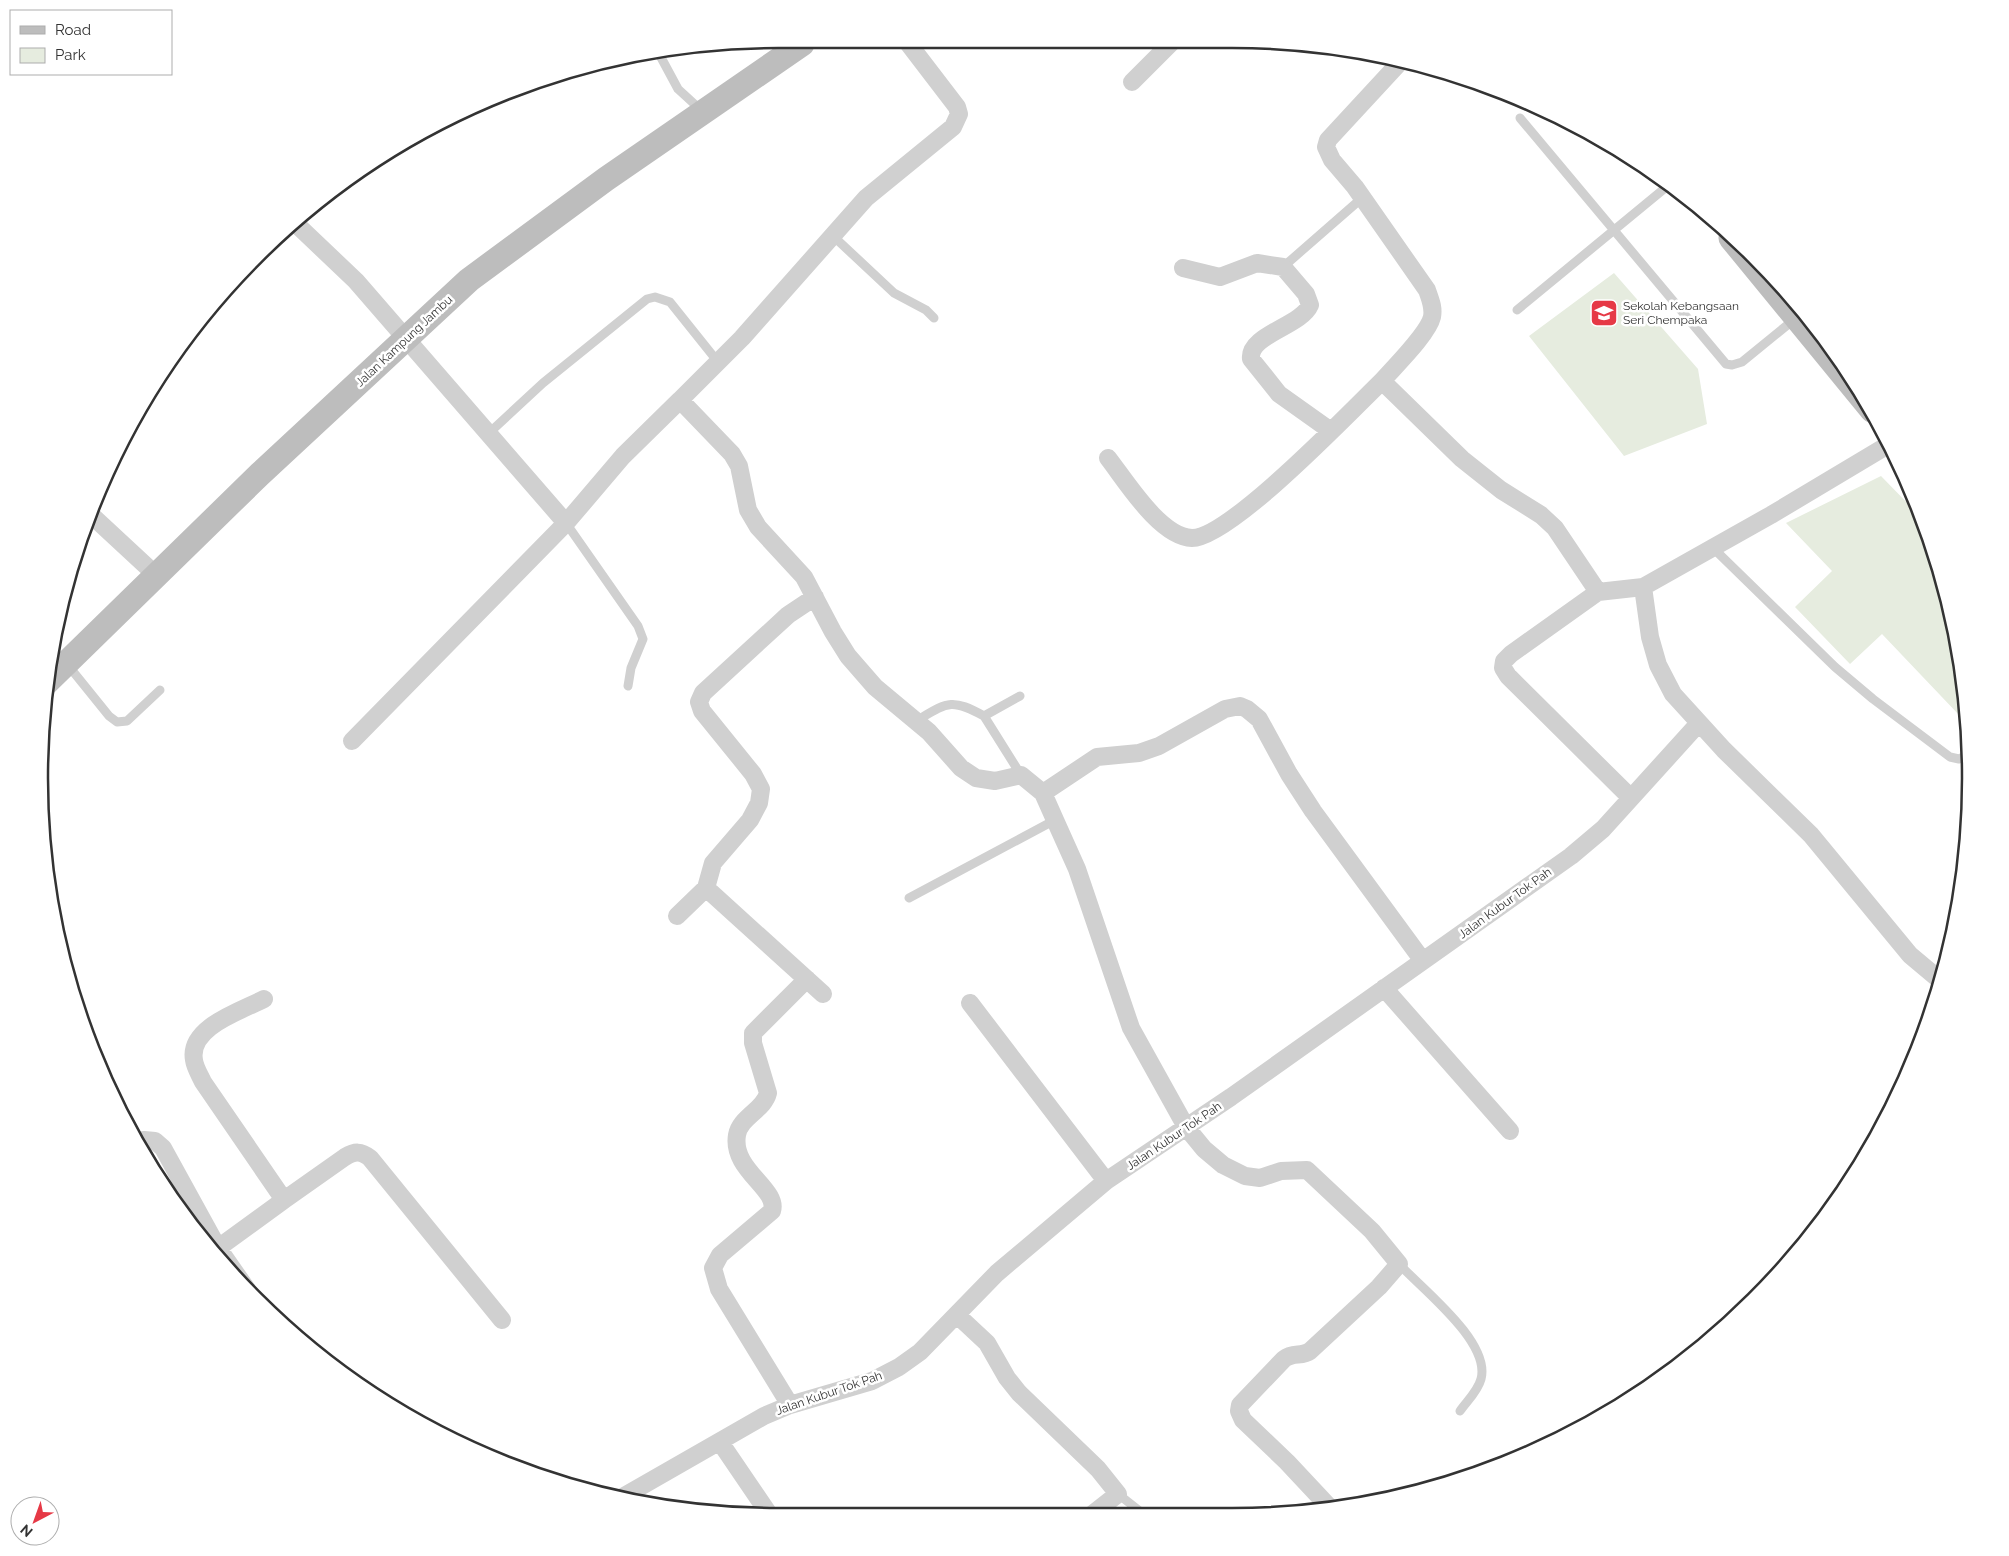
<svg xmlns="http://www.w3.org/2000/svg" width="2009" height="1556" font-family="Raleway,sans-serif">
  <rect width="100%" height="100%" fill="#fff"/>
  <path fill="#e6ecdf" d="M 1614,273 L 1698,369 L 1707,424 L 1624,456 L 1529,336 Z
    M 1881,476 L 1920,516 L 1931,540 L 1964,681 L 1965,712 L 1960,716 L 1882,634 L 1850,664 L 1795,607 L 1832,571 L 1786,523 Z"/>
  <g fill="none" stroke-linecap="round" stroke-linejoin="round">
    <path stroke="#d0d0d0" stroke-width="9" d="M 657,50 L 678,89 L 702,111
      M 1520,118 L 1726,364 L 1732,365 L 1742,362 L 1796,318
      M 832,235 L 894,293 L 926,310 L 934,318
      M 1283,267 L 1362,198
      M 1517,310 L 1670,184
      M 489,433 L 543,383 L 647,299 L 655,297 L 670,302 L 718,362
      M 566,523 L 638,626 L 643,639 L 631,668 L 628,686
      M 1712,547 L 1835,667 L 1873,699 L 1950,757 L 1959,759 L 1966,756
      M 67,664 L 109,716 L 117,722 L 127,721 L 160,690
      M 984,716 L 1021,775
      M 916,721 C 948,702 951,698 984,716 L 1020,696
      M 909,898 L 1055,820
      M 1399,1264 C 1422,1289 1491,1342 1481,1379 C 1478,1391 1467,1401 1460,1411
      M 1118,1494 L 1146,1516"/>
    <path stroke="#d0d0d0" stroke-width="18" d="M 1402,60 L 1328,140 L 1326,147 L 1332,160 L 1355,187 L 1427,290 C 1430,299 1434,307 1432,317 C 1428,334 1395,366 1382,381 L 1462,459 L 1501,490 L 1541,515 L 1555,528 L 1598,592 L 1643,587 L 1771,515 L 1888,445
      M 1132,82 L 1173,41
      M 294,222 L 356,281 L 566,523 L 623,456 L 680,400 L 732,454 L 739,466 L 748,510 L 758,527 L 804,577 L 833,632 L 848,656 L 875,687 L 929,732 L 961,768 L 976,778 L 995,781 L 1021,775 L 1043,793 L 1055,820 L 1077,869 L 1131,1028 L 1186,1127 L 1204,1149 L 1223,1165 L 1245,1176 L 1260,1178 L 1281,1171 L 1307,1170 L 1372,1231 L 1399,1264 L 1379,1287 L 1310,1351 C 1302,1357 1293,1352 1284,1359 L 1240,1405 L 1239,1411 L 1243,1420 L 1287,1462 L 1331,1509
      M 1183,268 L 1220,277 L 1257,263 L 1283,267 L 1306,294 L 1310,305 C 1301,326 1248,335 1251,359 L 1279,394 L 1331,431
      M 680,400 L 742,338 L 866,198 L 953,127 L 959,114 L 957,107 L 908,43
      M 1108,458 C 1126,481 1160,537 1192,538 C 1230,538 1351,411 1382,381
      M 89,513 L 157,576
      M 1643,587 L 1650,637 L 1658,665 L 1673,694 L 1724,750 L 1811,835 L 1910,955 L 1941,981
      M 1598,592 L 1511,654 L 1504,661 L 1503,668 L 1508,676 L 1631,798
      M 815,597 L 788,615 L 703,693 L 699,702 L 702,711 L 753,774 L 761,789 L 759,803 L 750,820 L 713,863 L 706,888 L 823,994
      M 352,741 L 566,523
      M 1043,793 L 1097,757 L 1139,753 L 1159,746 L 1225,709 L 1240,706 L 1247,709 L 1259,719 L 1289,774 L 1313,811 L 1423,961
      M 677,916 L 706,888
      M 1384,988 L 1510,1131
      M 970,1003 L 1106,1181
      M 136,1145 L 144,1140 L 155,1141 L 163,1148 L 218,1248 L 253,1298
      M 284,1200 L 345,1157 C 355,1151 361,1151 370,1158 L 502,1320
      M 218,1248 L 284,1200 L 203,1082 C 200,1075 195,1068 194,1060 C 188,1027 241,1011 264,999
      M 957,1315 L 987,1343 L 1007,1378 L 1019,1393 L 1098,1469 L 1118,1494 L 1090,1516
      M 790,1405 L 719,1289 L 713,1268 L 720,1255 L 772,1211 C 779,1189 731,1170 737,1135 C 740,1117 764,1110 768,1093 L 753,1043 L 753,1033 L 807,979
      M 720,1442 L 771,1517
      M 619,1499 L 764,1416 L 790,1405 L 872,1381 L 899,1367 L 920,1352 L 997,1273 L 1106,1181 L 1231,1097 L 1571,856 L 1603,829 L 1699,723"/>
    <path stroke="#bdbdbd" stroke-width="25" d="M 1731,238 L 1872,410
      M 45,684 L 260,474 L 469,280 L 606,179 L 802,44"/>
  </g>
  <defs>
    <g id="school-square" transform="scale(1.4375)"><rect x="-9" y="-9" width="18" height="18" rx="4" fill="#e63946" stroke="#fff"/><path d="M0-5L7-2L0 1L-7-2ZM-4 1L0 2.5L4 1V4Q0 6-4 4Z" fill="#fff"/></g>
  </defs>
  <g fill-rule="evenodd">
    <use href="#school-square" x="1604" y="313"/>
  </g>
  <g text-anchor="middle" stroke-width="5" stroke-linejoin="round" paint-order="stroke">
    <g font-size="12" fill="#333" stroke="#fff" text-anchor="start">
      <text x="1623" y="310">Sekolah Kebangsaan<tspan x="1623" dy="14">Seri Chempaka</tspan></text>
    </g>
    <g font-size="12" fill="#333" stroke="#fff">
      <text transform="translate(404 341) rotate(-43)" y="4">Jalan Kampung Jambu</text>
      <text transform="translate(1505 903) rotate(-36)" y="4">Jalan Kubur Tok Pah</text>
      <text transform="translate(1174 1136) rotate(-34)" y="4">Jalan Kubur Tok Pah</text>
      <text transform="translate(829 1393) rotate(-19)" y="4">Jalan Kubur Tok Pah</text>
    </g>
  </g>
  <path d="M0 0H2009V1556H0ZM778 48H1232A730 730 0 0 1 1962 778V778A730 730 0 0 1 1232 1508H778A730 730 0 0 1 48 778V778A730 730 0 0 1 778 48Z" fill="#fff" fill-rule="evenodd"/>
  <path fill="none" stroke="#333" stroke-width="2.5" d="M778 48H1232A730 730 0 0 1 1962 778V778A730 730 0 0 1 1232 1508H778A730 730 0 0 1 48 778V778A730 730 0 0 1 778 48Z"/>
  <rect x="10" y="10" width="162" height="65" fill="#ffffff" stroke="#adadad"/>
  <rect x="20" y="26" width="25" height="8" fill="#bdbdbd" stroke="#adadad"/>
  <text x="55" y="35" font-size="15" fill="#333333">Road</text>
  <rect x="20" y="48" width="25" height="15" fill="#e6ecdf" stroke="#adadad"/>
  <text x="55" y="60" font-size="15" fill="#333333">Park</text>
  <g transform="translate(35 1521) rotate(221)"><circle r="24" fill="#ffffff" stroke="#adadad"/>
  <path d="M0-4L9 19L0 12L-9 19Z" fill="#e63946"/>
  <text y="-8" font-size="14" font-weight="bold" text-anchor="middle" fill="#333333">N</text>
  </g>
</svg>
